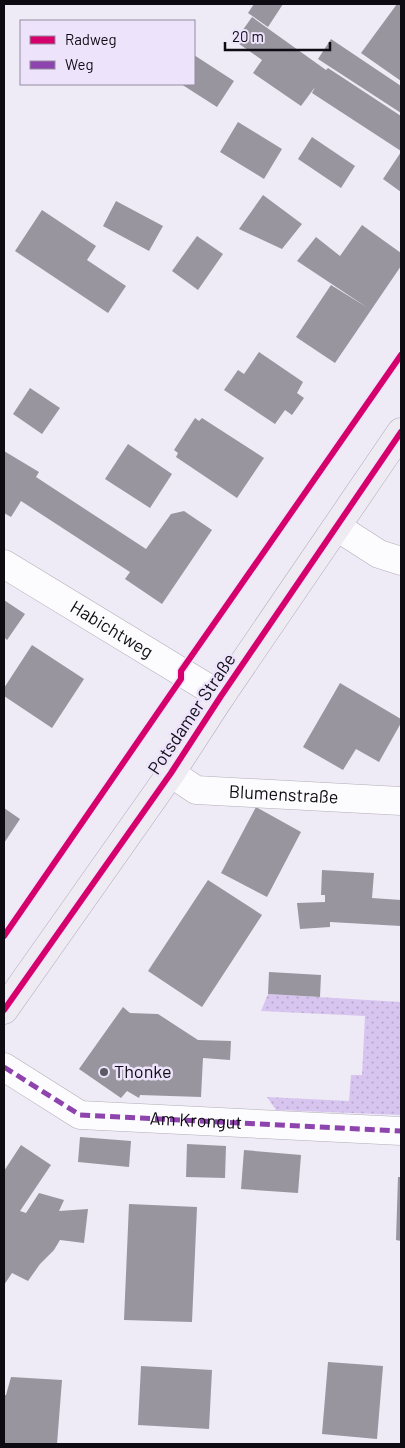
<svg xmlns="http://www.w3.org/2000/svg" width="405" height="1448" font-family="Barlow,sans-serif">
  <defs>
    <pattern id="grass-dots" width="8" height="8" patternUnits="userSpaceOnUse" patternTransform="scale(1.25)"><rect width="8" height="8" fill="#d7c5f0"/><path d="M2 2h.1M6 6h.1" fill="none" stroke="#b7a8cd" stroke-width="1.8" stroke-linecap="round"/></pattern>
  </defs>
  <rect width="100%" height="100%" fill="#eeeaf6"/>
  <path fill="url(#grass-dots)" d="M 268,994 L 401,1002 L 401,1115 L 276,1110 L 267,1097 L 349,1101 L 351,1075 L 362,1075 L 365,1016 L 261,1011 Z"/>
  <path fill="#99959f" d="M 254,4 L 283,4 L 268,27 L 248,13 Z
    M 397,4 L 401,4 L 401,81 L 361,53 Z
    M 252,17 L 326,70 L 328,68 L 401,116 L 401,151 L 312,93 L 315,87 L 301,106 L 253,73 L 262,60 L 235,41 Z
    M 331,39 L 401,86 L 401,113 L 318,59 Z
    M 194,55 L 234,81 L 217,107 L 181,84 L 194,84 Z
    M 238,122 L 282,149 L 264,179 L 220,152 Z
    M 312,137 L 355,166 L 341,188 L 298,159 Z
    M 401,152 L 401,192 L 383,179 Z
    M 263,195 L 302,224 L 282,249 L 239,229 Z
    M 116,201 L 163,226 L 149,251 L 103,226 Z
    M 42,210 L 96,246 L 87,260 L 126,286 L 108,313 L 15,251 Z
    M 362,225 L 401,253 L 401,266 L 335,363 L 296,337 L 331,285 L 368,308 L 297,261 L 316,237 L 340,256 Z
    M 197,236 L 223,254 L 198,290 L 172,271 Z
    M 259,352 L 303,382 L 297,393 L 304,398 L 292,415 L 285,410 L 275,424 L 224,390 L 238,370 L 244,374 Z
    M 30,388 L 60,408 L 42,434 L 13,414 Z
    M 195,418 L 199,421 L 202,418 L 264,458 L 237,498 L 176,457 L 178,453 L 174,450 Z
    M 128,444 L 172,474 L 150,508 L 105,479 Z
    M 4,451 L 39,472 L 36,477 L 146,549 L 171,514 L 184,511 L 212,530 L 162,604 L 125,579 L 130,572 L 21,501 L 11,517 L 4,513 Z
    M 4,600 L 25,614 L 7,640 L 4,637 Z
    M 32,645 L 84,679 L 52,728 L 4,696 L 4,688 Z
    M 340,683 L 401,719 L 401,723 L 379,762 L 356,749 L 343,770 L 303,747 Z
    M 256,807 L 301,832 L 267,897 L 221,873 Z
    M 4,808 L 20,819 L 4,843 Z
    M 322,870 L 374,873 L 372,898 L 401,900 L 401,926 L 330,922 L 330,927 L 300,929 L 297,903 L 325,902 L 325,895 L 321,895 Z
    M 208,880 L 262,915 L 202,1007 L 148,971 Z
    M 269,972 L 321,975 L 320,997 L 268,994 Z
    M 123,1007 L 130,1013 L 158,1014 L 198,1040 L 231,1041 L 230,1060 L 203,1058 L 201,1097 L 140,1095 L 139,1098 L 127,1091 L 121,1098 L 79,1069 Z
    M 80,1137 L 131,1141 L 129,1167 L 78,1162 Z
    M 187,1144 L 226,1146 L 225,1178 L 186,1177 Z
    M 21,1145 L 51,1165 L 20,1211 L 26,1213 L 39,1193 L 64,1200 L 59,1211 L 88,1209 L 84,1243 L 60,1240 L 54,1250 L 40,1264 L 28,1281 L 12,1273 L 4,1285 L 4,1171 Z
    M 244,1150 L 301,1155 L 298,1193 L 241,1189 Z
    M 398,1177 L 401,1177 L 401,1241 L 396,1240 Z
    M 129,1204 L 197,1207 L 192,1322 L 124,1320 Z
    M 328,1362 L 383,1366 L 377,1439 L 322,1434 Z
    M 141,1366 L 212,1370 L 209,1429 L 138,1425 Z
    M 11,1377 L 62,1380 L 57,1444 L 4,1444 L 4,1395 L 6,1395 Z"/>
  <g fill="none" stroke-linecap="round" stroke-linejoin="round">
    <g stroke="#b2aeb7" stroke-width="29">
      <g id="minor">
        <path d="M 337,527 L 379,554 L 401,561"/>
        <path id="s1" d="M 4,564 L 221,696"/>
        <path id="s2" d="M 171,773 L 196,790 L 401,801"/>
        <path id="s3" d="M 4,1067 L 80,1115 L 401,1131"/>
      </g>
    </g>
    <g stroke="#b1a9bc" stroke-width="29">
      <path id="major" d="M 4,1010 L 171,773 L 221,696 L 401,432"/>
    </g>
    <use href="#minor" stroke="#fcfcfe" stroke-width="28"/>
    <use href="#major" stroke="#efebf3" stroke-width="28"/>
    <path stroke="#8e44ad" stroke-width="5" stroke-dasharray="10 5" stroke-linecap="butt" d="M 4,1067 L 80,1115 L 401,1131"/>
    <g stroke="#ede4fc" stroke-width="9">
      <path id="cycleway" d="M 4,936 L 181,679 L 181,671 L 401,355
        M 4,1010 L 171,773 L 221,696 L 401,432"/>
    </g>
    <use href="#cycleway" stroke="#d6006c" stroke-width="6"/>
  </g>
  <circle fill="#5d5962" stroke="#ede4fc" stroke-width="2" cx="104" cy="1072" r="5"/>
  <g text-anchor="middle" stroke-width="5" stroke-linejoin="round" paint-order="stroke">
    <g font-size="18" fill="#0f0b13" stroke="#ede4fc">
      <text dy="6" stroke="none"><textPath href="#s1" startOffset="126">Habichtweg</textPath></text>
      <text transform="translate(192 714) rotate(-56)" y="6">Potsdamer Straße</text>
      <text dy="6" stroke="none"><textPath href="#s2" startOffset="118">Blumenstraße</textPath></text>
      <text dy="6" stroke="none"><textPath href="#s3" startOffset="206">Am Krongut</textPath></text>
    </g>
    <g font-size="18" fill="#0f0b13" stroke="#ede4fc" text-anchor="start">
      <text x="114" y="1078">Thonke</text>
    </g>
  </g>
  <rect width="405" height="1448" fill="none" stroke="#0f0b13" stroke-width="10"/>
  <rect x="20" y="20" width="175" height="65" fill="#ede4fc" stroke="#948d9f"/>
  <rect x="30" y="36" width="25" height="8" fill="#d6006c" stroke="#948d9f"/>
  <text x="65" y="45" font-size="15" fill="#0f0b13">Radweg</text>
  <rect x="30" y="61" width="25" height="8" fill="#8e44ad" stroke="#948d9f"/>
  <text x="65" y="70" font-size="15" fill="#0f0b13">Weg</text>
  <path d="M225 42v8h105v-8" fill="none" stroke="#0f0b13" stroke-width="2.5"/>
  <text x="232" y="42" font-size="15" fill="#0f0b13" stroke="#ede4fc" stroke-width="4" paint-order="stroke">20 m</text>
</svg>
